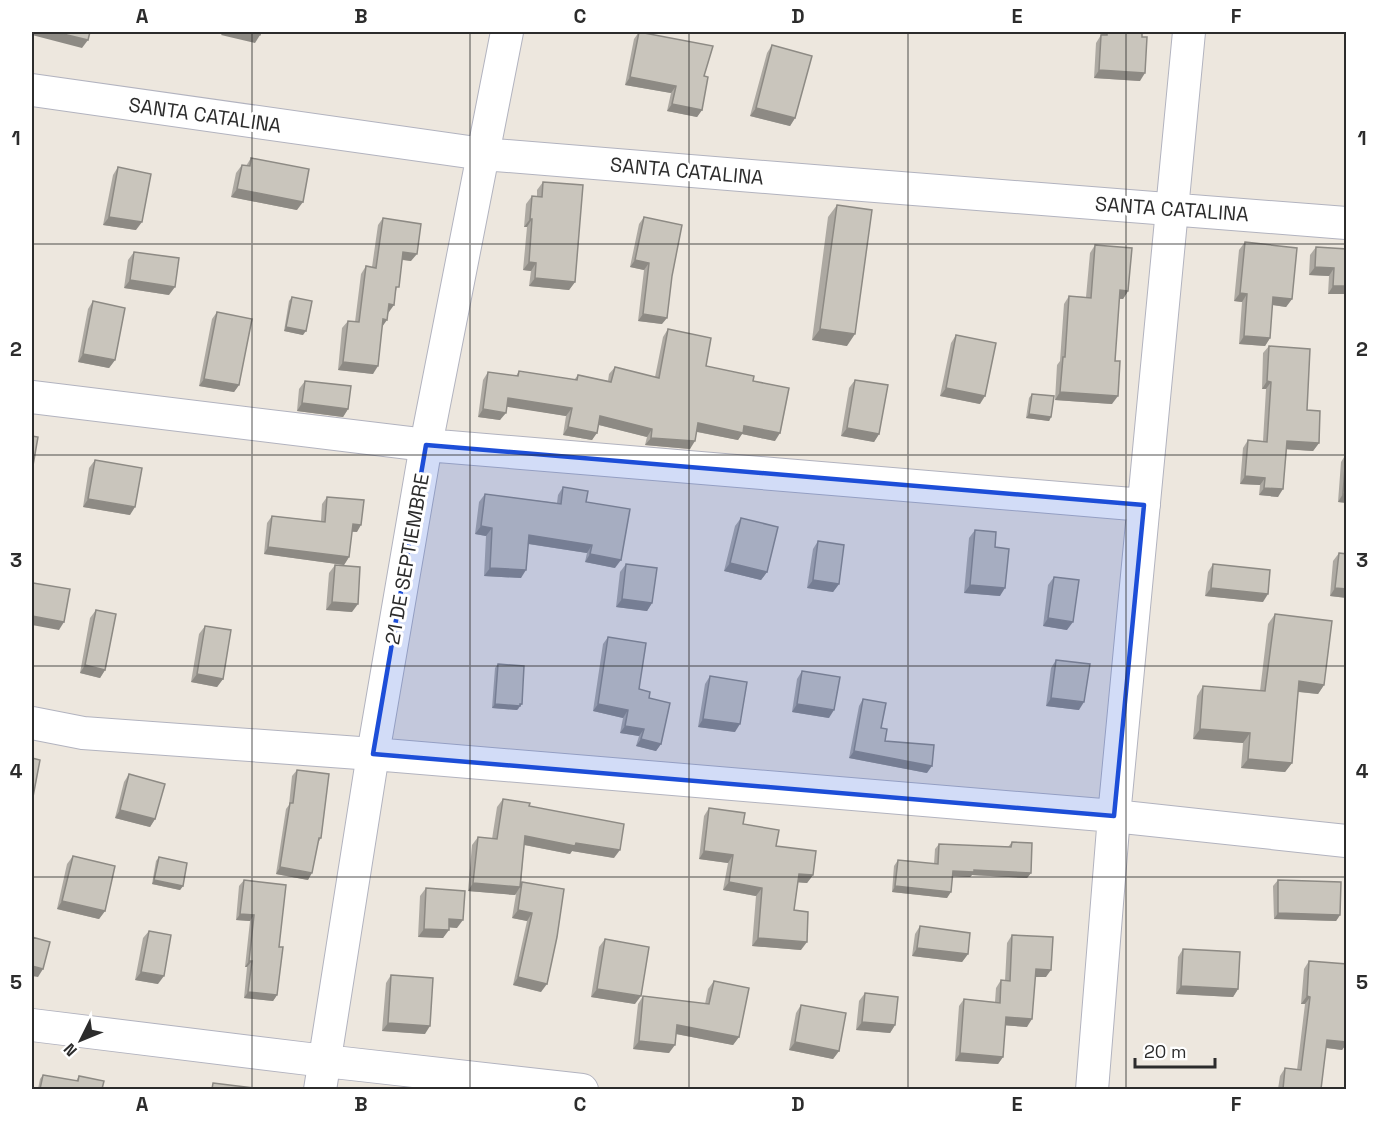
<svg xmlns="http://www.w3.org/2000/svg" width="1378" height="1121" font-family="'Space Grotesk',sans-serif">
  <rect width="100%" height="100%" fill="#ede7de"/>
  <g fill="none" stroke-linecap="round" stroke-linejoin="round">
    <g stroke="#b2b3bf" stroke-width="34">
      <path id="street" d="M 32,90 L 483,154 L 850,184 L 1346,223
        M 32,397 L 426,445 L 1144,505
        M 32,723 L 83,733 L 373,754 L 1114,816 L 1346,841
        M 32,1025 L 325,1061 L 582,1090
        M 320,1090 L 373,754 L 426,445 L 507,32
        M 1092,1090 L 1114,816 L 1189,32"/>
    </g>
    <use href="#street" stroke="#fff" stroke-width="32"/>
  </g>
  <path fill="#ada9a2" d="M 639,32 L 704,76 L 702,110 L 697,117 L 667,111 L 671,93 L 625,85 L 634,39 Z
    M 1102,32 L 1142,32 L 1140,81 L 1094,78 L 1096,43 L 1101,35 Z
    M 772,45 L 795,118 L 790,126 L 750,116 L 767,53 Z
    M 251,158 L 297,210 L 231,197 L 236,173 L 242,165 L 246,166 Z
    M 118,167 L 136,230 L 103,225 L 113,175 Z
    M 543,182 L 575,282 L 569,290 L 529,286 L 531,271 L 523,270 L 527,227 L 524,227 L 526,204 L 532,196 L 537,196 L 537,190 Z
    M 837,205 L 847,346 L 812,340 L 828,217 Z
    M 644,217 L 662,324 L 638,321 L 644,270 L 630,267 L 639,224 Z
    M 383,218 L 411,261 L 402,260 L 396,291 L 389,312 L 382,327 L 373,374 L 338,370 L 342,328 L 348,321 L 355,322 L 361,274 L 366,266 L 372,267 L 378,225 Z
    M 1245,242 L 1292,299 L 1286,307 L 1272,305 L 1270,338 L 1265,346 L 1239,344 L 1242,302 L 1234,301 L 1239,250 Z
    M 1095,245 L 1128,291 L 1123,299 L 1119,299 L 1112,404 L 1055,400 L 1057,365 L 1060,361 L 1064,304 L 1069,296 L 1086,297 L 1090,253 Z
    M 1316,247 L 1347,249 L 1347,294 L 1328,294 L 1329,276 L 1309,275 L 1310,255 Z
    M 134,252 L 169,295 L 124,288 L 128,260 Z
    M 292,297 L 303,335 L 284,331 L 289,301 Z
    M 93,301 L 115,360 L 109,368 L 78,362 L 88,309 Z
    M 217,312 L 239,385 L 234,392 L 199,386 L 212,319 Z
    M 668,329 L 706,366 L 753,381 L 775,441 L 742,434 L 738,440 L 697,432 L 690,449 L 645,445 L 647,437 L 599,425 L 592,440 L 563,435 L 566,416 L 506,406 L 500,420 L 478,417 L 483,380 L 488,372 L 516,376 L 519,371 L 574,380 L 578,375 L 608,381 L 609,374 L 615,367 L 655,377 L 663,337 Z
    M 956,335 L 980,404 L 940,396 L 951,343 Z
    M 1269,346 L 1307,410 L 1319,443 L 1313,451 L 1287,449 L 1278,497 L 1259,495 L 1260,485 L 1240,484 L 1243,448 L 1248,440 L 1263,441 L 1266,389 L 1262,389 L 1263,353 Z
    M 855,380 L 879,434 L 874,442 L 841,436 L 849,388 Z
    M 305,381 L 348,409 L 343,417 L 297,411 L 299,389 Z
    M 1032,394 L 1051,417 L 1049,421 L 1026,418 L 1029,398 Z
    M 1346,454 L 1347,503 L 1338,502 L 1341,462 Z
    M 95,460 L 130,515 L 83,507 L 89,468 Z
    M 563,487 L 586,502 L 615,568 L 585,562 L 587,553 L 528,544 L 521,578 L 484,576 L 486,536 L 475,534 L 479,502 L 485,494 L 557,503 L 558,495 Z
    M 327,497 L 357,532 L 352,532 L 349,557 L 344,565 L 264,554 L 267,523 L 272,516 L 321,521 L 322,504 Z
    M 741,518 L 767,572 L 761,580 L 724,571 L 735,526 Z
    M 975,530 L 995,547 L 1000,596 L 964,593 L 969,538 Z
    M 818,541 L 839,584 L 833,592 L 807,588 L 813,549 Z
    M 1339,553 L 1347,554 L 1347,598 L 1330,596 L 1333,561 Z
    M 626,564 L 652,603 L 647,611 L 616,607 L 620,572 Z
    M 1213,564 L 1263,602 L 1205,596 L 1208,572 Z
    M 335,565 L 352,612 L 326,610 L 329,573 Z
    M 1054,577 L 1067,630 L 1043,626 L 1048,585 Z
    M 96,610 L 105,670 L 100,678 L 80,673 L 90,618 Z
    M 1275,614 L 1324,685 L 1318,694 L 1298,692 L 1292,763 L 1285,772 L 1241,768 L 1243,743 L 1193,739 L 1197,696 L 1203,686 L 1260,691 L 1268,624 Z
    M 205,626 L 223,679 L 217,687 L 191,682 L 199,634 Z
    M 608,637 L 639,689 L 649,698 L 661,744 L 656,751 L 636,746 L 639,736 L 620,733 L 623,718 L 593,711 L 603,644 Z
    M 1056,660 L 1079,710 L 1046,706 L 1051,668 Z
    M 498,664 L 519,708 L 517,710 L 492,708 L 495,668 Z
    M 802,671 L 829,718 L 792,712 L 797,679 Z
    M 710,676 L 735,732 L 698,727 L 705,684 Z
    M 863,699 L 881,728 L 885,741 L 927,773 L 849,758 L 859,706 Z
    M 297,770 L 321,838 L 318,843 L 308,880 L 276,874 L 286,809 L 289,805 L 292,776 Z
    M 129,774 L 155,819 L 150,827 L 115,818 L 124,782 Z
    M 503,799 L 529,806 L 614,858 L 572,851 L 570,854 L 524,845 L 521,884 L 564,889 L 541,992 L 513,985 L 527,921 L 512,918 L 516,894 L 515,895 L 468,891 L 472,845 L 478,837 L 492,839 L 497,807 Z
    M 709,808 L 743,824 L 776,846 L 813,875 L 807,883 L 798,882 L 794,910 L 801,950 L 752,946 L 756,896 L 723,890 L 728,863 L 699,859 L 704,816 Z
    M 1012,842 L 1031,873 L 1027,878 L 972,875 L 970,877 L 952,876 L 947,898 L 892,892 L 894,866 L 898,860 L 934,864 L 935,849 L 939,844 L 1008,847 Z
    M 73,856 L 105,911 L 99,919 L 57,909 L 67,864 Z
    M 159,857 L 183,886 L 180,890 L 152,884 L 156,861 Z
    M 244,880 L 279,947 L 277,995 L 273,1001 L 244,998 L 247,967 L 245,967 L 250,921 L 236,920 L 239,886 Z
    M 1278,880 L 1340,915 L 1336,921 L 1274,919 L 1273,886 Z
    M 426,888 L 457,928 L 449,927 L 443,938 L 418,937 L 420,896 Z
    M 920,926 L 968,954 L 962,962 L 912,956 L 915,934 Z
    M 149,931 L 158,984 L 135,980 L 143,938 Z
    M 1012,935 L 1046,977 L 1035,977 L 1027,1027 L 1005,1025 L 1003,1057 L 998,1064 L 955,1061 L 959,1006 L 964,999 L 995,1002 L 996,988 L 1001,980 L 1005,981 L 1007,943 Z
    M 605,939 L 635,1004 L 591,997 L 599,947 Z
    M 1183,949 L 1238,989 L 1233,997 L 1176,994 L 1178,957 Z
    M 1309,961 L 1347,964 L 1347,1043 L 1342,1050 L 1326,1048 L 1321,1089 L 1278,1089 L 1280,1076 L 1285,1068 L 1297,1070 L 1305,1004 L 1301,1004 L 1304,969 Z
    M 391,975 L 425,1034 L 382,1031 L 386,983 Z
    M 714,981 L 739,1037 L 733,1045 L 676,1034 L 669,1053 L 633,1049 L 638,1004 L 643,996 L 705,1004 L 708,989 Z
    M 865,993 L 895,1025 L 890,1033 L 856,1030 L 859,1001 Z
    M 801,1005 L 839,1051 L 833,1059 L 789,1050 L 796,1013 Z
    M 43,1075 L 76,1081 L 79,1076 L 102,1089 L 38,1089 L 40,1079 Z"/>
  <path fill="#8d8a84" d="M 32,32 L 55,32 L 88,40 L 82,48 L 32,35 Z
    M 223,32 L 246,32 L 260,35 L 255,43 L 221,35 Z
    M 1099,70 L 1145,73 L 1140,81 L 1094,78 Z
    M 630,77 L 676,86 L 671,93 L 625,85 Z
    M 672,104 L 702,110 L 697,117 L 667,111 Z
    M 756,108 L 795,118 L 790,126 L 750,116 Z
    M 237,189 L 303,202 L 297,210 L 231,197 Z
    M 109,217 L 142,222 L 136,230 L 103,225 Z
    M 530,219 L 532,219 L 527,227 L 524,227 Z
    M 403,252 L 417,254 L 411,261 L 398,259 Z
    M 635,260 L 649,263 L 644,270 L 630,267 Z
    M 529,262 L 536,263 L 531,271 L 523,270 Z
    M 1315,267 L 1334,268 L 1329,276 L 1309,275 Z
    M 535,278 L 575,282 L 569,290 L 529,286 Z
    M 130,280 L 175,287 L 169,295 L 124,288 Z
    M 1333,286 L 1347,286 L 1347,294 L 1328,294 Z
    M 1120,290 L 1128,291 L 1123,299 L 1114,298 Z
    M 1240,293 L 1247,294 L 1242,302 L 1234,301 Z
    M 1273,297 L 1292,299 L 1286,307 L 1267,304 Z
    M 389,304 L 394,305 L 389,312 L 384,312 Z
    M 643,314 L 667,318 L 662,324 L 638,321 Z
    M 383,319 L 387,320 L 382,327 Z
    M 286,327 L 306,331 L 303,335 L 284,331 Z
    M 820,329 L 855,334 L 847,346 L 812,340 Z
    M 1244,336 L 1270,338 L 1265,346 L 1239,344 Z
    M 83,354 L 115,360 L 109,368 L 78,362 Z
    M 343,362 L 378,366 L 373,374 L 338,370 Z
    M 204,379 L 239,385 L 234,392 L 199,386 Z
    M 1267,381 L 1271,382 L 1266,389 L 1262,389 Z
    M 946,388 L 985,396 L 980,404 L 940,396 Z
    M 1060,392 L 1118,396 L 1112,404 L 1055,400 Z
    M 508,398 L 572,408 L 566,416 L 502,406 Z
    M 302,403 L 348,409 L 343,417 L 297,411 Z
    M 483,409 L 506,413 L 500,420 L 478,417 Z
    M 1029,414 L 1051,417 L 1049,421 L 1026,418 Z
    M 600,416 L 652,429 L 647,437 L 595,424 Z
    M 698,423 L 744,426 L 780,433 L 775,441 L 742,434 L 738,440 L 693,431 Z
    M 568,427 L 597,433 L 592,440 L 563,435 Z
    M 847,428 L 879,434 L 874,442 L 841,436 Z
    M 651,438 L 695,441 L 690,449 L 645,445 Z
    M 1287,441 L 1319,443 L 1313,451 L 1282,449 Z
    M 1245,476 L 1265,478 L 1260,485 L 1240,484 Z
    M 1264,488 L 1283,489 L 1278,497 L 1259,495 Z
    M 1343,494 L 1347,494 L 1347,503 L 1338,502 Z
    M 88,499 L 135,507 L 130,515 L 83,507 Z
    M 353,524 L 361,525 L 357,532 L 348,531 Z
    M 481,526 L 492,528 L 486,536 L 475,534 Z
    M 529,535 L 592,545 L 587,553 L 523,543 Z
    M 268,547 L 349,557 L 344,565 L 264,554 Z
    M 590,554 L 621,560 L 615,568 L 585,562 Z
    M 730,563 L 767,572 L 761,580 L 724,571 Z
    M 490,568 L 526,570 L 521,578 L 484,576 Z
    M 813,580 L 839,584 L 833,592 L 807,588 Z
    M 970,585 L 1005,588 L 1000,596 L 964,593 Z
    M 1211,588 L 1268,594 L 1263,602 L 1205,596 Z
    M 1335,588 L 1347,589 L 1347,598 L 1330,596 Z
    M 622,599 L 652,603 L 647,611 L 616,607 Z
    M 332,602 L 358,604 L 352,612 L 326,610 Z
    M 32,616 L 64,622 L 59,630 L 32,625 Z
    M 1048,618 L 1073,622 L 1067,630 L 1043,626 Z
    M 85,665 L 105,670 L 100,678 L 80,673 Z
    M 197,674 L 223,679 L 217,687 L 191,682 Z
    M 1299,681 L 1324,685 L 1318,694 L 1292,691 Z
    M 1051,698 L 1084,702 L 1079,710 L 1046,706 Z
    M 495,704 L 522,704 L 517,710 L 492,708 Z
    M 598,704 L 628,710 L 623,718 L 593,711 Z
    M 797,704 L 834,710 L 829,718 L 792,712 Z
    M 703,719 L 740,724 L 735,732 L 698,727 Z
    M 625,726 L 644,729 L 639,736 L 620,733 Z
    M 1200,729 L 1250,733 L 1243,743 L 1193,739 Z
    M 641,739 L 661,744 L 656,751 L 636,746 Z
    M 854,751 L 932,766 L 927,773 L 849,758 Z
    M 1248,759 L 1292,763 L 1285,772 L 1241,768 Z
    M 120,810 L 155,819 L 150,827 L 115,818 Z
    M 525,836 L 576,843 L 620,850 L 614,858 L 572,851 L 570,854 L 520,844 Z
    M 704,851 L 733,855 L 728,863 L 699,859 Z
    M 280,867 L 312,873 L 308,880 L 276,874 Z
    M 974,870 L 1031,873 L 1027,878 L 972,875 L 970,877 L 949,876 L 953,871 Z
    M 799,874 L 813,875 L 807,883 L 793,882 Z
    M 154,880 L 183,886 L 180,890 L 152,884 Z
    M 729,882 L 762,888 L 756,896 L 723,890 Z
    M 473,883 L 520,887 L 515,895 L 468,891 Z
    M 895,886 L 951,892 L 947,898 L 892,892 Z
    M 62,901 L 105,911 L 99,919 L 57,909 Z
    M 518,910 L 532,913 L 527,921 L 512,918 Z
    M 1278,913 L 1340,915 L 1336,921 L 1274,919 Z
    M 240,914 L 254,915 L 250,921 L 236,920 Z
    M 449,919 L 463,920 L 457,928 L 444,927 Z
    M 424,929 L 449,930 L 443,938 L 418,937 Z
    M 758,938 L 807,942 L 801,950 L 752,946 Z
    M 917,948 L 968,954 L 962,962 L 912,956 Z
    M 249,961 L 252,961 L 247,967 L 245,967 Z
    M 32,966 L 43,969 L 38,977 L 32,976 Z
    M 1036,969 L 1051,970 L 1046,977 L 1031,977 Z
    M 141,972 L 164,976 L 158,984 L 135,980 Z
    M 518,977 L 547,984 L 541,992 L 513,985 Z
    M 1181,986 L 1238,989 L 1233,997 L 1176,994 Z
    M 597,989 L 641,996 L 635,1004 L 591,997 Z
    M 248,992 L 277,995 L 273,1001 L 244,998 Z
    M 1307,996 L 1310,997 L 1305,1004 L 1301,1004 Z
    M 1006,1017 L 1032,1019 L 1027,1027 L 1000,1025 Z
    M 862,1022 L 895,1025 L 890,1033 L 856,1030 Z
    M 388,1023 L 430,1026 L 425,1034 L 382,1031 Z
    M 677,1025 L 739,1037 L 733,1045 L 671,1033 Z
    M 1327,1040 L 1347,1042 L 1347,1043 L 1342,1050 L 1321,1047 Z
    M 639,1041 L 675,1045 L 669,1053 L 633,1049 Z
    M 795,1042 L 839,1051 L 833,1059 L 789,1050 Z
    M 960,1053 L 1003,1057 L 998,1064 L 955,1061 Z"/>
  <path fill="#c9c5bc" stroke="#8d8a84" stroke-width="1.5" d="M 55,32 L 90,32 L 88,40 Z
    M 246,32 L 261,32 L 260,35 Z
    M 639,32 L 713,46 L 704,76 L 708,77 L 702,110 L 672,104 L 676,86 L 630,77 Z
    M 1107,32 L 1142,32 L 1142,37 L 1147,37 L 1145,73 L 1099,70 L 1101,35 L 1107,35 Z
    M 772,45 L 812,56 L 795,118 L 756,108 Z
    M 251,158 L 309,169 L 303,202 L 237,189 L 242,165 L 250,166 Z
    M 118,167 L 151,174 L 142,222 L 109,217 Z
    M 543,182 L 583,185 L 575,282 L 535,278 L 536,263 L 529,262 L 532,219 L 530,219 L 532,196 L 542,197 Z
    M 837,205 L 872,210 L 855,334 L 820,329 Z
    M 644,217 L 682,225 L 672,276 L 667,318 L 643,314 L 649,263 L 635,260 Z
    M 383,218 L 421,224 L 417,254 L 403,252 L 399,287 L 396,287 L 394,305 L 389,304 L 387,320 L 383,319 L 378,366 L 343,362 L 348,321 L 359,322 L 366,266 L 376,268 Z
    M 1245,242 L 1297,248 L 1292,299 L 1273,297 L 1270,338 L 1244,336 L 1247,294 L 1240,293 Z
    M 1095,245 L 1132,248 L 1128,291 L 1120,290 L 1115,361 L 1120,361 L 1118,396 L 1060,392 L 1063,357 L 1065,357 L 1069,296 L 1091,298 Z
    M 1316,247 L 1347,249 L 1347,286 L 1333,286 L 1334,268 L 1315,267 Z
    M 134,252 L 179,258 L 175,287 L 130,280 Z
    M 292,297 L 312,301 L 306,331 L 286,327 Z
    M 93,301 L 125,308 L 115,360 L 83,354 Z
    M 217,312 L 252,319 L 239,385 L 204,379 Z
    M 668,329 L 711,338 L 706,366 L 754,376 L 753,381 L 789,388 L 780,433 L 744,426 L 743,433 L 698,423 L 695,441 L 651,438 L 652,429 L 600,416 L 597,433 L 568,427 L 572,408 L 508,398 L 506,413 L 483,409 L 488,372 L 518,376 L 519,371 L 577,380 L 578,375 L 611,382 L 615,367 L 659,378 Z
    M 956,335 L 996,343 L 985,396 L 946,388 Z
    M 1269,346 L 1310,349 L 1307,410 L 1320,411 L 1319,443 L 1287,441 L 1283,489 L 1264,488 L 1265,478 L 1245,476 L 1248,440 L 1267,442 L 1271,382 L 1267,381 Z
    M 855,380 L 888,385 L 879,434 L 847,428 Z
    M 305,381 L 351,386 L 348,409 L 302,403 Z
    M 1032,394 L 1054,396 L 1051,417 L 1029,414 Z
    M 32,436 L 38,437 L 32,471 Z
    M 1346,454 L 1347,454 L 1347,494 L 1343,494 Z
    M 95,460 L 142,468 L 135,507 L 88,499 Z
    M 563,487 L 588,491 L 586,502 L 630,509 L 621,560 L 590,554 L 592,545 L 529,535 L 526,570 L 490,568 L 492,528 L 481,526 L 485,494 L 561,504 Z
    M 327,497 L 364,500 L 361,525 L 353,524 L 349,557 L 268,547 L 272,516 L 325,522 Z
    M 741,518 L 778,527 L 767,572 L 730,563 Z
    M 975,530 L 996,532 L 995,547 L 1009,549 L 1005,588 L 970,585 Z
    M 818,541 L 844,545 L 839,584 L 813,580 Z
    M 1339,553 L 1347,554 L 1347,589 L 1335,588 Z
    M 626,564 L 657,568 L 652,603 L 622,599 Z
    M 1213,564 L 1270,570 L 1268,594 L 1211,588 Z
    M 335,565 L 360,567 L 358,604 L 332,602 Z
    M 1054,577 L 1079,580 L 1073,622 L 1048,618 Z
    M 33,583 L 70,589 L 64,622 L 32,616 L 32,593 Z
    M 96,610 L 116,614 L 105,670 L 85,665 Z
    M 1275,614 L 1332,621 L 1324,685 L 1299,681 L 1292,763 L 1248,759 L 1250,733 L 1200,729 L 1203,686 L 1265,691 Z
    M 205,626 L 231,630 L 223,679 L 197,674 Z
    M 608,637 L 646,643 L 639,689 L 650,692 L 649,698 L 670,703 L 661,744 L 641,739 L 644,729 L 625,726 L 628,710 L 598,704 Z
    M 1056,660 L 1090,664 L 1084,702 L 1051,698 Z
    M 498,664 L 524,666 L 522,704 L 520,704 L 520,706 L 495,704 Z
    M 802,671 L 840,677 L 834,710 L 797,704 Z
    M 710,676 L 747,682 L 740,724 L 703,719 Z
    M 863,699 L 886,703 L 881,728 L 887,729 L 885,741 L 934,745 L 932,766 L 854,751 Z
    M 32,758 L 40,760 L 32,802 Z
    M 297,770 L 329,774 L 321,838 L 319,838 L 312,873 L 280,867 L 290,803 L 293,803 Z
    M 129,774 L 165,784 L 155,819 L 120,810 Z
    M 503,799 L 530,803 L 529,806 L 624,824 L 620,850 L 576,843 L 575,846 L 525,836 L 520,887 L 473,883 L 478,837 L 497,839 Z
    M 709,808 L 745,813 L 743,824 L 779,830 L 776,846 L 816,851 L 813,875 L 799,874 L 794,910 L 808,912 L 807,942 L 758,938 L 762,888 L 729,882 L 733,855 L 704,851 Z
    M 1012,842 L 1032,843 L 1031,873 L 974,870 L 974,872 L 953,871 L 951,892 L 895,886 L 898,860 L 938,864 L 939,844 L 1011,847 Z
    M 73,856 L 115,866 L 105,911 L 62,901 Z
    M 159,857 L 187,863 L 183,886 L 154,880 Z
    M 244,880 L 286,885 L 279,947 L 283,947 L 277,995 L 248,992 L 252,961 L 249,961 L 254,915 L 240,914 Z
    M 1278,880 L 1341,882 L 1340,915 L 1278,913 Z
    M 522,882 L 564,889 L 557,937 L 547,984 L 518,977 L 532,913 L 518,910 Z
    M 426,888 L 465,891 L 463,920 L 449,919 L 449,930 L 424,929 Z
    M 920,926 L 970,933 L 968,954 L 917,948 Z
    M 149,931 L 171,935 L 164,976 L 141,972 Z
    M 1012,935 L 1053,937 L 1051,970 L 1036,969 L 1032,1019 L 1006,1017 L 1003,1057 L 960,1053 L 964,999 L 1000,1003 L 1001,980 L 1010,981 Z
    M 32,937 L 50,942 L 43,969 L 32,966 Z
    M 605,939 L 649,947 L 641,996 L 597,989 Z
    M 1183,949 L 1240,952 L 1238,989 L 1181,986 Z
    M 1309,961 L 1347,964 L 1347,1042 L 1327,1040 L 1321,1089 L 1283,1089 L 1285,1068 L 1301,1070 L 1310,997 L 1307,996 Z
    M 391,975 L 433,978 L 430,1026 L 388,1023 Z
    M 714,981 L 749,988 L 739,1037 L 677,1025 L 675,1045 L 639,1041 L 643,996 L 709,1004 Z
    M 865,993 L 898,997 L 895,1025 L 862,1022 Z
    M 801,1005 L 846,1013 L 839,1051 L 795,1042 Z
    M 43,1075 L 78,1081 L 79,1076 L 104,1081 L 102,1089 L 40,1089 Z
    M 213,1083 L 262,1089 L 212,1089 Z"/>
  <path fill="#1d4ed8" fill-opacity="0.2" stroke="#1d4ed8" stroke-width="4.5" stroke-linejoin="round" d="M 426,445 L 1144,505 L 1114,816 L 373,754 Z"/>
  <path fill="none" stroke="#2c2c2c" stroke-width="1.5" stroke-opacity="0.55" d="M 252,32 L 252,1090M 470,32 L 470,1090M 689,32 L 689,1090M 908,32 L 908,1090M 1126,32 L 1126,1090M 32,244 L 1346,244M 32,455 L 1346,455M 32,666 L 1346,666M 32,877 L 1346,877"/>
  <g text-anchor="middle" stroke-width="6" stroke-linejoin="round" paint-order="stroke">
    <g font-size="20" fill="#2c2c2c" stroke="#fff">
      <text transform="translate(205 115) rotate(8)" y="7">SANTA CATALINA</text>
      <text transform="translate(687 171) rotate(5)" y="7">SANTA CATALINA</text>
      <text transform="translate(1172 209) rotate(4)" y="7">SANTA CATALINA</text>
      <text transform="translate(407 559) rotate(-80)" y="7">21 DE SEPTIEMBRE</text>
    </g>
  </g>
  <rect width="1378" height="1121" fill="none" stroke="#ffffff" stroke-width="66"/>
  <g transform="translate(81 1040) rotate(227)" stroke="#ffffff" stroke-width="4.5" paint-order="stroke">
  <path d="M0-4.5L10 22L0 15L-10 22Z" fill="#2c2c2c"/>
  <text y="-9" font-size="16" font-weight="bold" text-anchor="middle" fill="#2c2c2c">N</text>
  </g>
  <path d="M1135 1058v9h80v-9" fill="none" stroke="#2c2c2c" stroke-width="3"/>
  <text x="1144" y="1058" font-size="18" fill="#2c2c2c" stroke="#ffffff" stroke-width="4.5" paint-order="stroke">20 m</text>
  <rect x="33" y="33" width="1312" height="1055" fill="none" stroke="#2c2c2c" stroke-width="2"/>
  <g font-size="20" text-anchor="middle" font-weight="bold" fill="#2c2c2c">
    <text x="142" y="23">A</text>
    <text x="361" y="23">B</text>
    <text x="580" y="23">C</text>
    <text x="798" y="23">D</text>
    <text x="1017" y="23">E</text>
    <text x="1236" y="23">F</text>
    <text x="16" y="145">1</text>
    <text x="1362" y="145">1</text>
    <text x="16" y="356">2</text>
    <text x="1362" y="356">2</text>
    <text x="16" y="567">3</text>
    <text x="1362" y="567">3</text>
    <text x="16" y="778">4</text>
    <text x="1362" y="778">4</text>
    <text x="16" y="989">5</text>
    <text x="1362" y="989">5</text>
    <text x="142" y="1111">A</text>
    <text x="361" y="1111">B</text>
    <text x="580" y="1111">C</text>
    <text x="798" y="1111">D</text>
    <text x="1017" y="1111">E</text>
    <text x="1236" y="1111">F</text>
  </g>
</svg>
